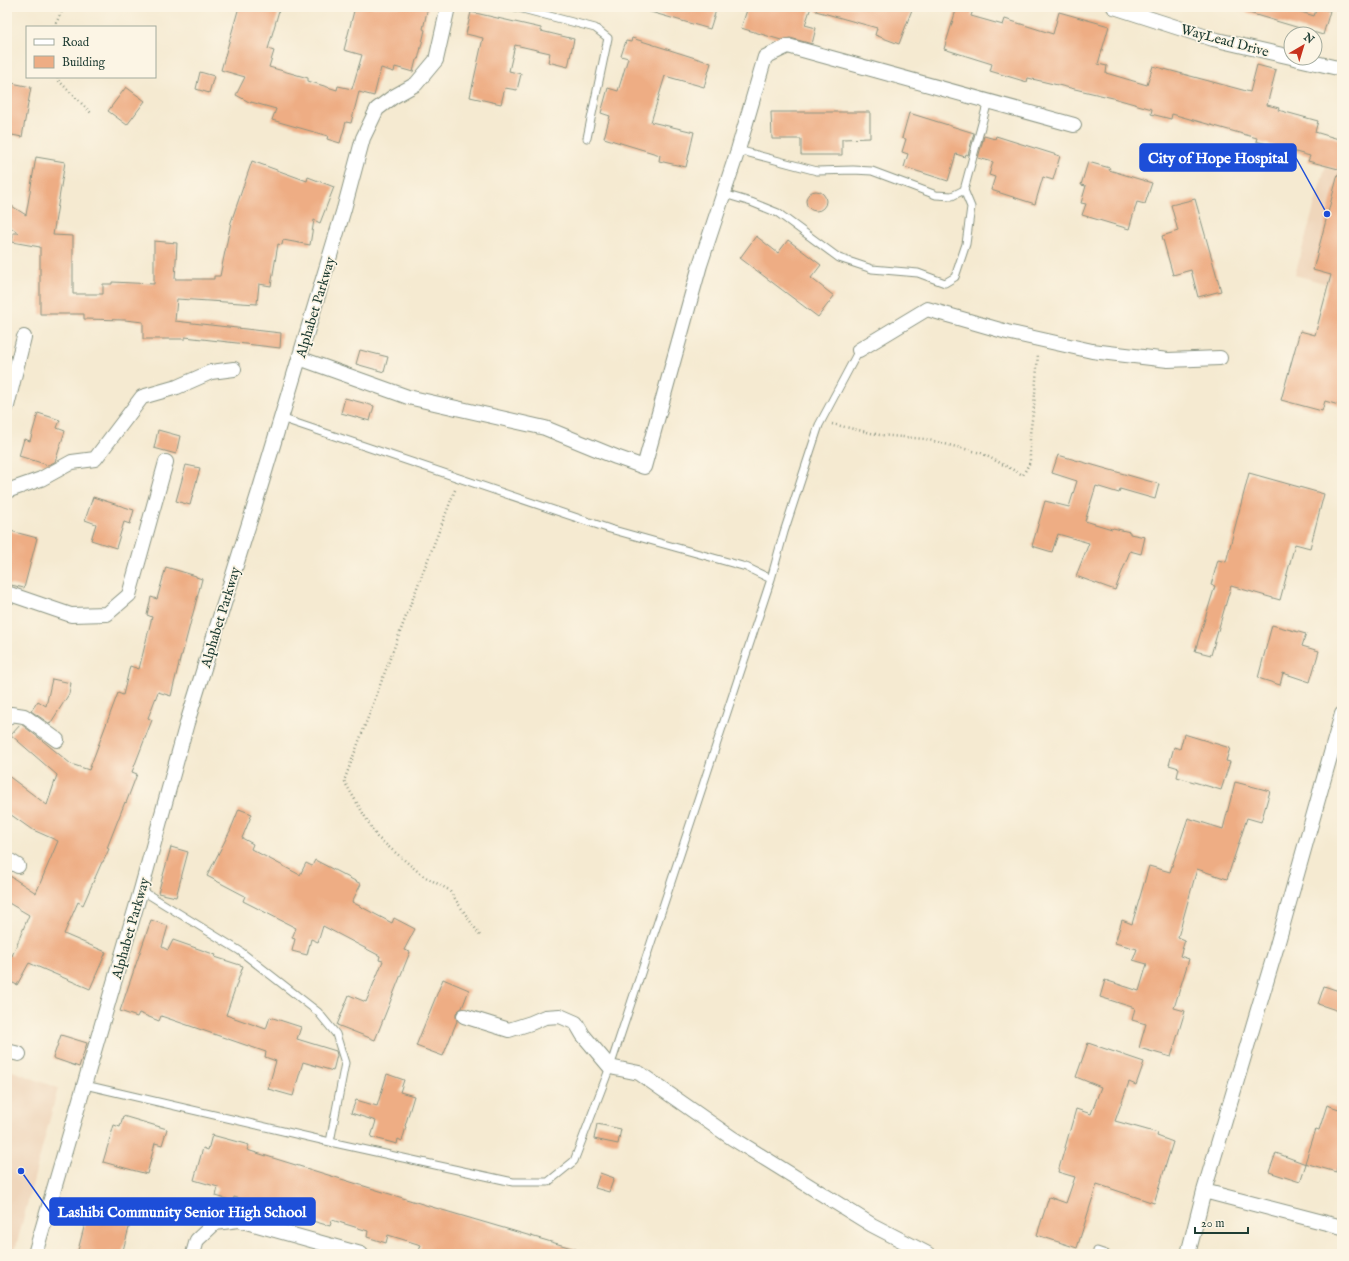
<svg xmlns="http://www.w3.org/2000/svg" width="1349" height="1261" font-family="'IM FELL English',serif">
  <rect width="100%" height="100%" fill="#fcf5e5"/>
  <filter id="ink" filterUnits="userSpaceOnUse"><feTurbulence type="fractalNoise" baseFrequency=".025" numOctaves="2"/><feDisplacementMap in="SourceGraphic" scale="8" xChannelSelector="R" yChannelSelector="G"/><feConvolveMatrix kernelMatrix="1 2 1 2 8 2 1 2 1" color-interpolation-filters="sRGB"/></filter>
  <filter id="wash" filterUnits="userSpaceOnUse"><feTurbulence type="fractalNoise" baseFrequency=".012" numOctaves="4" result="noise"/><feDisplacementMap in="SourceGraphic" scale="16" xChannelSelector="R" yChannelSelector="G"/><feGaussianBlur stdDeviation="0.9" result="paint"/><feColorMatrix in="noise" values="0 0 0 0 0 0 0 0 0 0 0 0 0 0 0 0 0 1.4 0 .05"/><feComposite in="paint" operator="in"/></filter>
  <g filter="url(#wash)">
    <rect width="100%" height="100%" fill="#f5ead1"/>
    <path fill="#efd6bb" d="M 1330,150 L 1342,153 L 1342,288 L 1295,275 Z
      M 7,1069 L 58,1088 L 14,1254 L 7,1254 Z"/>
    <g id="blocks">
      <path fill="#eead84" d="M 239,7 L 280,7 L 268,49 L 274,51 L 269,67 L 308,78 L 308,81 L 337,90 L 338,86 L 352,89 L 362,55 L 344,50 L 355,7 L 428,7 L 423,29 L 425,30 L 418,60 L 416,60 L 413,72 L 395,67 L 394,72 L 381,68 L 374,96 L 359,92 L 351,123 L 346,122 L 340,143 L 327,139 L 328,136 L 272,120 L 276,109 L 251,102 L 251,103 L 236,95 L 245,77 L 221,70 Z
        M 648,7 L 717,7 L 710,29 L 647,11 Z
        M 748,7 L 811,7 L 805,25 L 816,28 L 812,44 L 790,38 L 781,40 L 741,28 Z
        M 817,7 L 913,7 L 899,44 L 875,35 L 877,28 L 816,11 Z
        M 957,7 L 974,7 L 971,16 L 1003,25 L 1005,19 L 1053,34 L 1059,12 L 1109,26 L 1098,64 L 1107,66 L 1106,73 L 1147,85 L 1153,66 L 1250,92 L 1257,65 L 1276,70 L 1267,105 L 1279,108 L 1278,110 L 1318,121 L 1315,132 L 1342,140 L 1342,170 L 1308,161 L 1310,156 L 1256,141 L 1257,138 L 1172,114 L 1171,119 L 1151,114 L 1152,109 L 1113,98 L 1028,78 L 1027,82 L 990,71 L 992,64 L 944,49 Z
        M 1240,7 L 1285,7 L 1314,16 L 1317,7 L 1330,11 L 1323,35 L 1239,10 Z
        M 471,12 L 541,28 L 541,31 L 574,39 L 568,67 L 548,62 L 550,53 L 515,45 L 509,71 L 521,74 L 517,90 L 505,88 L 501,104 L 470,97 L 483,38 L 466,34 Z
        M 632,38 L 711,63 L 704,87 L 665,76 L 651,122 L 694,132 L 686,167 L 659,161 L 660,155 L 604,138 L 610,116 L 601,113 L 608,88 L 618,91 L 628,58 L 621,56 L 626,41 L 631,42 Z
        M 200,72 L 214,76 L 209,93 L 196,89 Z
        M 7,82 L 31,87 L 22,137 L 7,134 Z
        M 126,87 L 145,101 L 127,125 L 108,111 Z
        M 771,112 L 870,112 L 870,138 L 842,139 L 842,155 L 801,155 L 801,139 L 772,139 Z
        M 909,113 L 974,133 L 968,155 L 966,154 L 965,157 L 956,154 L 948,181 L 904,167 L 908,154 L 902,152 L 906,139 L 902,138 Z
        M 984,136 L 995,139 L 996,136 L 1060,156 L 1053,180 L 1043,177 L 1035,204 L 991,190 L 995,177 L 989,175 L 993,162 L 978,158 Z
        M 36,157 L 65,162 L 53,235 L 73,236 L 73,294 L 103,294 L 103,284 L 112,284 L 112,282 L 154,284 L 154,241 L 177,243 L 175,279 L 214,279 L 214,276 L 220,276 L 231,222 L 252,161 L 307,181 L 308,177 L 334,187 L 320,223 L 314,220 L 310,245 L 283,240 L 282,245 L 278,244 L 271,286 L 259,284 L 257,304 L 177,299 L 175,321 L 281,333 L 280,348 L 185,337 L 185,339 L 143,339 L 143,322 L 125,320 L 84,319 L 84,314 L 40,314 L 40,247 L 12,242 L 13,233 L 19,233 L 7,225 L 7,203 L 26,215 Z
        M 1088,162 L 1110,168 L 1109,170 L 1152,183 L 1145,204 L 1137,202 L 1129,229 L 1082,215 L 1086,204 L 1081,203 L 1086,186 L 1081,185 Z
        M 1338,174 L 1342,175 L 1342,406 L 1325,401 L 1322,411 L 1281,400 L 1300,331 L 1315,335 L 1331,275 L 1313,270 Z
        M806 201a10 10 0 1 1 20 0a10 10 0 1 1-20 0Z
        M 1195,199 L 1221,291 L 1198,297 L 1191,270 L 1173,275 L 1162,236 L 1178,231 L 1171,205 Z
        M 756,236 L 778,253 L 788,240 L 821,265 L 811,278 L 834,296 L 818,317 L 740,258 Z
        M 360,350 L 388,357 L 384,372 L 356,364 Z
        M 345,398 L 374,406 L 370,421 L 341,413 Z
        M 38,413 L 60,420 L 57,428 L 65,431 L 55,462 L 48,465 L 19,456 L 24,439 L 30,441 Z
        M 158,430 L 180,436 L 176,454 L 154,448 Z
        M 1058,455 L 1159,484 L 1155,499 L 1120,489 L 1119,493 L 1096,486 L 1085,521 L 1112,529 L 1113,528 L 1130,532 L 1130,534 L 1145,537 L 1141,554 L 1130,551 L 1115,590 L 1076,576 L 1089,543 L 1058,534 L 1052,552 L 1032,546 L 1045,501 L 1069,507 L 1077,481 L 1052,473 Z
        M 186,465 L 200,468 L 190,505 L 176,501 Z
        M 1249,473 L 1324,494 L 1310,548 L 1295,544 L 1280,600 L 1231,586 L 1211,655 L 1195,651 L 1215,586 L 1211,585 L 1218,560 L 1226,562 Z
        M 93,497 L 134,510 L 130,524 L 124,522 L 116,548 L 91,540 L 96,524 L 85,520 Z
        M 7,530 L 37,538 L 24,588 L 7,584 Z
        M 166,567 L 196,576 L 196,577 L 202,579 L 182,655 L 181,655 L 171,696 L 158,692 L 148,718 L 152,720 L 132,772 L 137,774 L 126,803 L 125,802 L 107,848 L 109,849 L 103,862 L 102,862 L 83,905 L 78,902 L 64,934 L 106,952 L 90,989 L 29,963 L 17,985 L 7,980 L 7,954 L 12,956 L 29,915 L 7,902 L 7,874 L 36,893 L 58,841 L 31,829 L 7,812 L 7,775 L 47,805 L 57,775 L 11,735 L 21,724 L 43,741 L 71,764 L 89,770 L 118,693 L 123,695 L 130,666 L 139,669 L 152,617 L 147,615 L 151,597 L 157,599 Z
        M 1272,625 L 1306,634 L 1302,646 L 1319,651 L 1310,682 L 1283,673 L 1280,685 L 1258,678 Z
        M 52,679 L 71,683 L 69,694 L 50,724 L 31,711 L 38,701 L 46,706 Z
        M 1184,734 L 1230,748 L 1226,761 L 1230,762 L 1221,790 L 1177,777 L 1179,768 L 1169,765 L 1174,747 L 1180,749 Z
        M 1235,782 L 1270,791 L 1261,822 L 1247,818 L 1227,879 L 1197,869 L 1178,937 L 1185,940 L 1180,956 L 1189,959 L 1174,1008 L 1185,1011 L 1171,1057 L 1139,1048 L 1146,1024 L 1132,1020 L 1135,1008 L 1100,997 L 1105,980 L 1139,991 L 1147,964 L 1133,960 L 1137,949 L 1115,943 L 1122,920 L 1132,924 L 1149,866 L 1170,872 L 1188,818 L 1223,829 Z
        M 239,809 L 252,814 L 242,838 L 253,844 L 251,849 L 300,875 L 306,863 L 312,866 L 315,860 L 361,884 L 352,902 L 392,923 L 394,918 L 415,929 L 404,950 L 410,952 L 375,1040 L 337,1025 L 349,995 L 366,1002 L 383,961 L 379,960 L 380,956 L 323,926 L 318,942 L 311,939 L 307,955 L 292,951 L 295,939 L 292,938 L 296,928 L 243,901 L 245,896 L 207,876 L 230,831 Z
        M 171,847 L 188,852 L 176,897 L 158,893 Z
        M 151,920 L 168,926 L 162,947 L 168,950 L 173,940 L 216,955 L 215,957 L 243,966 L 226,1015 L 266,1029 L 270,1017 L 301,1027 L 297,1039 L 336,1051 L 337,1055 L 333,1071 L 303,1062 L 293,1096 L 268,1089 L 276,1061 L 265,1057 L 266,1052 L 161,1016 L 159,1021 L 139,1013 L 137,1017 L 120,1011 Z
        M 443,979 L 469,990 L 462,1008 L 459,1010 L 456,1013 L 456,1017 L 457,1021 L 443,1056 L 416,1046 Z
        M 1324,986 L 1342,992 L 1342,1012 L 1318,1004 Z
        M 61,1035 L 87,1043 L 79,1067 L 53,1058 Z
        M 1088,1043 L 1144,1062 L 1136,1085 L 1129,1082 L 1115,1121 L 1158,1133 L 1157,1136 L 1173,1142 L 1154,1203 L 1097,1184 L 1077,1248 L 1037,1235 L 1049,1197 L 1066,1203 L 1075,1177 L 1058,1172 L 1076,1109 L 1091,1114 L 1101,1087 L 1076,1077 Z
        M 387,1074 L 404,1080 L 400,1092 L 414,1096 L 405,1126 L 406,1127 L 402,1141 L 398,1139 L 397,1144 L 371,1137 L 376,1121 L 351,1113 L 356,1100 L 377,1106 Z
        M 1327,1105 L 1342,1110 L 1342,1165 L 1338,1164 L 1336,1172 L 1305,1163 L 1316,1129 L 1319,1130 Z
        M 123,1116 L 167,1129 L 162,1145 L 155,1143 L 147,1174 L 103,1162 L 114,1125 L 120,1127 Z
        M 597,1124 L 621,1129 L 618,1144 L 594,1139 Z
        M 212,1135 L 249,1145 L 247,1150 L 432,1207 L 582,1251 L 582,1254 L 418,1254 L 421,1245 L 388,1235 L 386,1243 L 367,1237 L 368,1231 L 332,1220 L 330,1226 L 309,1220 L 311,1213 L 278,1203 L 276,1209 L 234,1197 L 233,1201 L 216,1196 L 218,1187 L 194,1180 L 203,1148 L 208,1150 Z
        M 1276,1153 L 1306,1164 L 1300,1182 L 1269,1172 Z
        M 600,1173 L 614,1178 L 609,1192 L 595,1188 Z
        M 102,1208 L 121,1214 L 119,1221 L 130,1224 L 122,1254 L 77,1254 L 88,1212 L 100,1215 Z"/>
    </g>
  </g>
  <g filter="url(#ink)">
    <use href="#blocks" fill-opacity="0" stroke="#8a9482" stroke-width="1"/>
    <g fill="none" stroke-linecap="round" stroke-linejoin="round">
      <g stroke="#8a9482" stroke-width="9">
        <path id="service" d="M 515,7 L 595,28 L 608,38 L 587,138
          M 738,150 L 817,171 L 853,170 L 872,171 L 936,195 L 952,196 L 964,190 L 988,101
          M 724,194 L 751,202 L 778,213 L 839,258 L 872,269 L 918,273 L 945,283 L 955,277 L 966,244 L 971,207 L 964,190
          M 281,418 L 610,529 L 746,567 L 771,579 L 784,532 L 819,425 L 859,350
          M 141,890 L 240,951 L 318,1012 L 336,1034 L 345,1063 L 330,1142
          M 85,1085 L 330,1142 L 513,1182 L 548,1182 L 574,1161 L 610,1067 L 771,579
          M 1097,1251 L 1106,1254"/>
      </g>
      <g stroke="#8a9482" stroke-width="16">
        <path id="minor" d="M 1114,7 L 1213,39 L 1291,57
          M 1294,58 L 1342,69
          M 859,350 L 927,309 L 1007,332 L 1092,351 L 1168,360 L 1220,358
          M 299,358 L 408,397 L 545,428 L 616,457 L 644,467 L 700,265 L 738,150 L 765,57 L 788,46 L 1074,125
          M 7,406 L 24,337
          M 7,491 L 41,479 L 72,462 L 95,459 L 142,397 L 177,387 L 211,372 L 234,369
          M 7,593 L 71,615 L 107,614 L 129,595 L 166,462
          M 7,718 L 11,714 L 24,716 L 57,740
          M 7,859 L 18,866
          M 464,1016 L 509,1030 L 531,1023 L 545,1017 L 560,1016 L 576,1023 L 583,1035 L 610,1067 L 639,1073 L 732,1138 L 872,1225 L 928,1254
          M 7,1051 L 19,1054
          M 1204,1191 L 1342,1227
          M 35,1254 L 141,890 L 187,723 L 261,485 L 344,209 L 363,138 L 377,109 L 393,97 L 416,84 L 436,60 L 448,7
          M 193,1254 L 197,1240 L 215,1223 L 239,1220 L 361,1254
          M 1188,1254 L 1204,1191 L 1276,949 L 1342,714"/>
      </g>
      <path stroke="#8a9482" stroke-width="2.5" stroke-dasharray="1 3" stroke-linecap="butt" d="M 54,27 L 64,7
        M 57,77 L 58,80 L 92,114
        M 832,424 L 880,435 L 925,439 L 981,453 L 1023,475 L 1030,462 L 1030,434 L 1034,406 L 1038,354
        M 455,490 L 411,603 L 344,781 L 377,837 L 422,875 L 449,890 L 481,937"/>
      <use href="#service" stroke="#fff" stroke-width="7"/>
      <use href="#minor" stroke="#fff" stroke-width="14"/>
    </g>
  </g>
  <g text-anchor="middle" stroke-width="3.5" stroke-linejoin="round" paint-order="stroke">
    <g font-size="14" fill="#1f3d34" stroke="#fcf5e5">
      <text transform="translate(1225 40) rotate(15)" y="5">WayLead Drive</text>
      <text transform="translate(315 307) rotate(-73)" y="5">Alphabet Parkway</text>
      <text transform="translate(220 617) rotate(-73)" y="5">Alphabet Parkway</text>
      <text transform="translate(130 928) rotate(-74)" y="5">Alphabet Parkway</text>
    </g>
  </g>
  <path fill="none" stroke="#1d4ed8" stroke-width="1.5" d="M1327 214L1296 158M21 1171L50 1212"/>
  <g fill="#1d4ed8" stroke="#fcf5e5" stroke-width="1.5">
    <circle cx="1327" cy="214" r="4"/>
    <circle cx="21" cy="1171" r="4"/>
  </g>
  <g fill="#1d4ed8" stroke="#1d4ed8" stroke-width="1.5">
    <rect x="1140" y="144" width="156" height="27" rx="4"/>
    <rect x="50" y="1198" width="265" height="27" rx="4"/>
  </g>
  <g font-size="15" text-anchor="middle" font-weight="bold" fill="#fff">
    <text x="1218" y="163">City of Hope Hospital</text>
    <text x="182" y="1217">Lashibi Community Senior High School</text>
  </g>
  <rect width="1349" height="1261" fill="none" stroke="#fcf5e5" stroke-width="24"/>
  <rect x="26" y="26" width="130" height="52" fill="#fcf5e5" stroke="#a4ab9e"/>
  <rect x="34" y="39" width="20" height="6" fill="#ffffff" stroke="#a4ab9e"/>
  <text x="62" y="46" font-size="12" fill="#1f3d34">Road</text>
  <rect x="34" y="56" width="20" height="12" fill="#eead84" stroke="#a4ab9e"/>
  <text x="62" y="66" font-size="12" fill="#1f3d34">Building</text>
  <g transform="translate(1303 46) rotate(38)"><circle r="19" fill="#fcf5e5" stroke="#a4ab9e"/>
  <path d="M0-3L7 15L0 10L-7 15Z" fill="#c8321e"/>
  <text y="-6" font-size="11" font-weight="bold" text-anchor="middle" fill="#1f3d34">N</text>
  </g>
  <path d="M1195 1227v6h53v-6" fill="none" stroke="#1f3d34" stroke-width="2"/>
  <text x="1201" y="1227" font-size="12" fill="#1f3d34" stroke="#fcf5e5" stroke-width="3" paint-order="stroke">20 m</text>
</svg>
